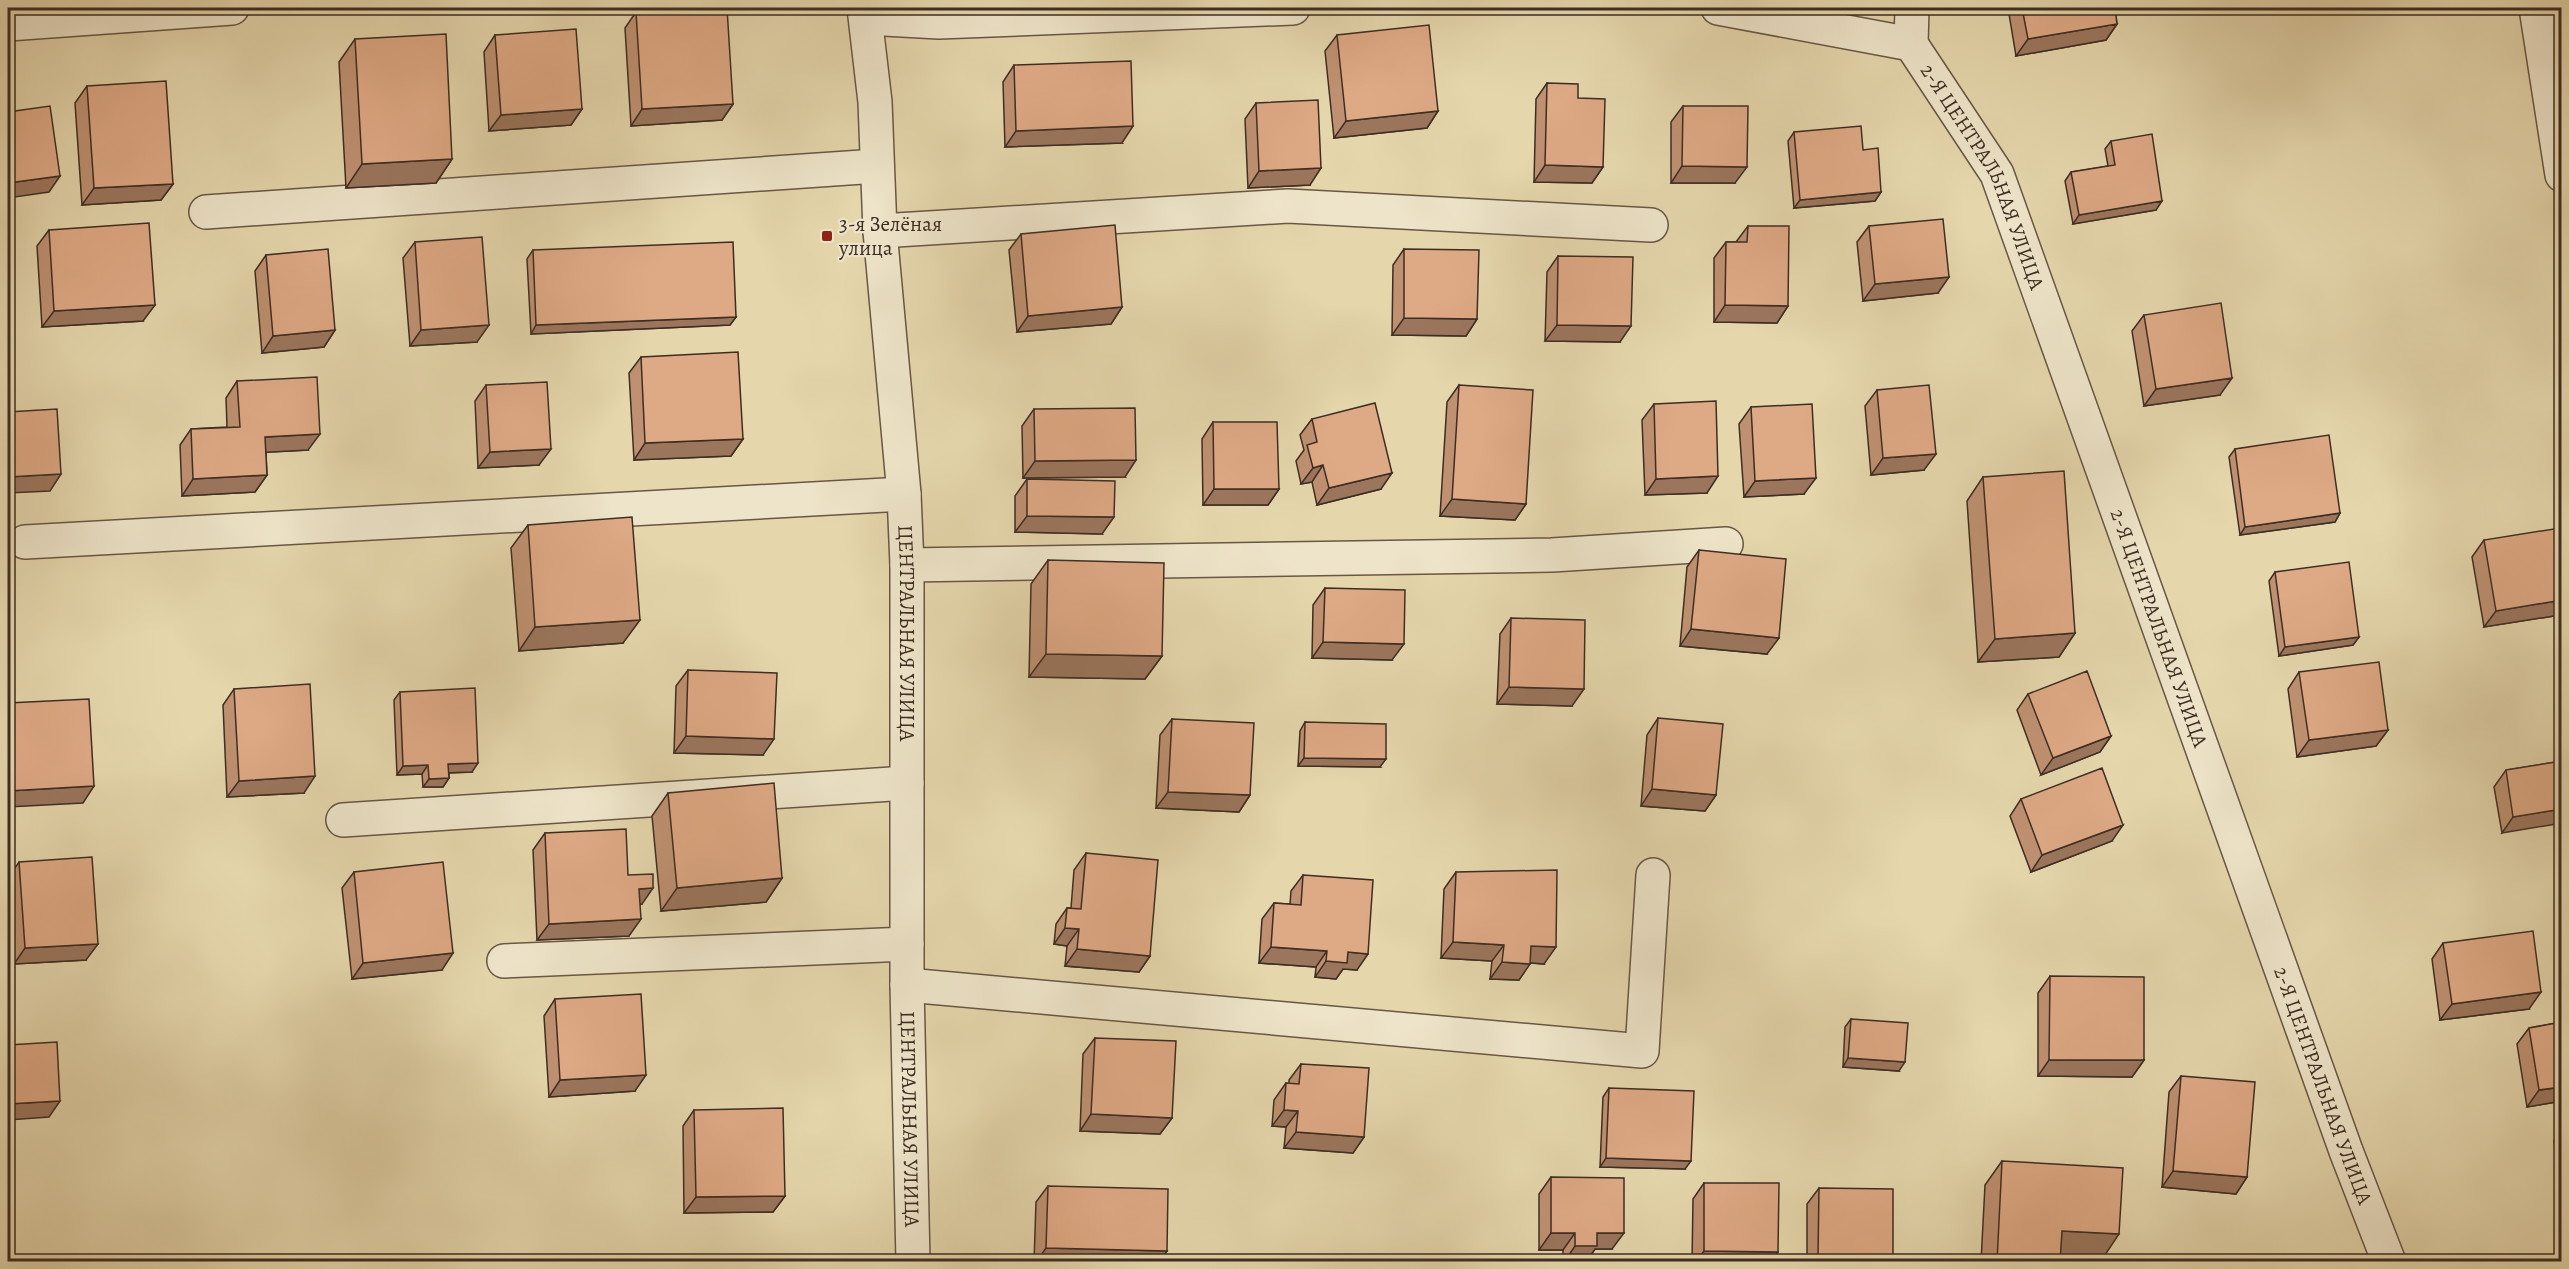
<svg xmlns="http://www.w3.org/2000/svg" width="2569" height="1269" font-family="Alegreya,serif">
  <rect width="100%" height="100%" fill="#e5d6ac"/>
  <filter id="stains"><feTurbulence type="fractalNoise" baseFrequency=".00333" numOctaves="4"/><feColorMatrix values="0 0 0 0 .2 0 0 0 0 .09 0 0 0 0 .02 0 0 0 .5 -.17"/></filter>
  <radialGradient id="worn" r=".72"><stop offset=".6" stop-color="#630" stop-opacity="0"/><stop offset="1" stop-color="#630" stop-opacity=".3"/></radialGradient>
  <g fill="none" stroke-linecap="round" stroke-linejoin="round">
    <g stroke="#685745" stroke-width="36">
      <g id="minor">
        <path id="s1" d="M 864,8 L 875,102 L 880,231 L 904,494 L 907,565 L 907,985 L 913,1262"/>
        <path d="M 1718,8 L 1911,44"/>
        <path id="s2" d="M 1912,8 L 1911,44 L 1997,174 L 2346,1151 L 2389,1262"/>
        <path d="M 2536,8 L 2562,175"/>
        <path d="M 866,18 L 939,22 L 1293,8"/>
        <path d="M 8,24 L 232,8"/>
        <path d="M 206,212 L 877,166"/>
        <path d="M 880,231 L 1288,206 L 1651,225"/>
        <path d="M 25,542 L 904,494"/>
        <path d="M 907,565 L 1552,555 L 1726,544"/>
        <path d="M 343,820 L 907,783"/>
        <path d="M 504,961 L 907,944"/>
        <path d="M 907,985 L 1642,1051 L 1653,875"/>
      </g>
    </g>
    <use href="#minor" stroke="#eee4c9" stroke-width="33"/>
  </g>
  <path fill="#bf9172" stroke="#3e2d23" stroke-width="1.5" d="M 2008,8 L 2115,8 L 2117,24 L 2106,40 L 2016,56 Z
    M 636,12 L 733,104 L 722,120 L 631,126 L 625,28 Z
    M 495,35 L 582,109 L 571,125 L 489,131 L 484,52 Z
    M 1337,35 L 1438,111 L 1427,128 L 1334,138 L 1325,51 Z
    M 355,39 L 452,159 L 436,183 L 346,188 L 339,62 Z
    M 1014,65 L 1122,143 L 1005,147 L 1003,82 Z
    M 1547,83 L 1578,98 L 1603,167 L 1592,183 L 1534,182 L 1536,99 Z
    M 87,86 L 173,184 L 161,200 L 82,205 L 75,103 Z
    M 1256,103 L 1310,185 L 1248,188 L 1245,119 Z
    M 1683,106 L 1735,183 L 1671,183 L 1671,122 Z
    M 1794,132 L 1863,150 L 1881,192 L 1875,201 L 1794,208 L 1788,141 Z
    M 2111,141 L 2156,210 L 2073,224 L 2065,181 L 2071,172 L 2108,166 L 2105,149 Z
    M 1748,226 L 1788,306 L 1777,323 L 1714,322 L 1714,258 L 1726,242 L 1736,242 Z
    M 1869,226 L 1938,293 L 1863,301 L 1857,242 Z
    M 49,230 L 143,321 L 42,327 L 37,246 Z
    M 1021,234 L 1122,307 L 1111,324 L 1017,332 L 1009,250 Z
    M 415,242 L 477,342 L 410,346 L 403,258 Z
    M 1404,249 L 1477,319 L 1466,336 L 1392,335 L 1393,265 Z
    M 533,250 L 736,317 L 730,325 L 531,334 L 527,259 Z
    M 266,255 L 335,330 L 324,347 L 262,353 L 255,271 Z
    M 1558,256 L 1620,342 L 1545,341 L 1547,272 Z
    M 2144,315 L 2220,395 L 2144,406 L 2132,331 Z
    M 641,357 L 743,439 L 731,456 L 634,460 L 629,373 Z
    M 237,381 L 308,450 L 266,452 L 267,475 L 255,492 L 182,496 L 180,445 L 191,429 L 227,427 L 226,398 Z
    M 486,385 L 539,465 L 478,468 L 475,401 Z
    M 1459,385 L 1526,504 L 1515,520 L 1440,516 L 1447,402 Z
    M 1877,390 L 1924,470 L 1871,475 L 1865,406 Z
    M 1654,404 L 1707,493 L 1645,495 L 1642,420 Z
    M 1751,407 L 1804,494 L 1744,497 L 1739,424 Z
    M 1034,409 L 1125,477 L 1023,478 L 1022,426 Z
    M 1312,419 L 1381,489 L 1317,505 L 1312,482 L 1301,484 L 1296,461 L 1304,450 L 1300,435 Z
    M 1213,422 L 1279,489 L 1268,505 L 1203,505 L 1202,439 Z
    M 2235,449 L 2340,513 L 2335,522 L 2240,535 L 2229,457 Z
    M 1983,477 L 2075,633 L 2059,657 L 1978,662 L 1967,501 Z
    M 1027,479 L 1102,534 L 1015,532 L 1015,496 Z
    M 528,525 L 623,643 L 519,651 L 511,548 Z
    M 2562,536 L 2562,612 L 2560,615 L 2484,627 L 2472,557 L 2484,540 Z
    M 1699,550 L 1767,654 L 1680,646 L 1687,567 Z
    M 1048,560 L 1162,656 L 1145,679 L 1029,677 L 1031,584 Z
    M 2275,572 L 2359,637 L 2353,645 L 2279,656 L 2269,581 Z
    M 1325,588 L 1392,660 L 1312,658 L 1313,605 Z
    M 1511,618 L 1572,706 L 1497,704 L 1500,634 Z
    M 688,670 L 763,755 L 674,753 L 676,686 Z
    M 2299,672 L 2388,730 L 2376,746 L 2297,757 L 2288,689 Z
    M 234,689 L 304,793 L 227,797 L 223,705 Z
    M 400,692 L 472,772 L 449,773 L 449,778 L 443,787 L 423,787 L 422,774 L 397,775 L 394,700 Z
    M 2028,694 L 2111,736 L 2100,752 L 2041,775 L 2017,710 Z
    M 1658,718 L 1716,795 L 1705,811 L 1641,806 L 1647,735 Z
    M 1172,719 L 1250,795 L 1239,812 L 1156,808 L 1160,735 Z
    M 1305,722 L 1380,767 L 1298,766 L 1300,731 Z
    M 2562,761 L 2502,833 L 2494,787 L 2506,770 Z
    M 668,793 L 782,878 L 766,902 L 661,911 L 652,816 Z
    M 2021,799 L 2112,841 L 2031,872 L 2010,816 Z
    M 545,833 L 628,875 L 642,904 L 640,904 L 629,936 L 537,940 L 533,850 Z
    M 1086,853 L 1150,956 L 1139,972 L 1065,966 L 1067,946 L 1054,944 L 1056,924 L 1067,908 L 1071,908 L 1074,870 Z
    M 19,862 L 86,960 L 14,964 L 8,878 Z
    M 354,872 L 442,970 L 352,979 L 342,888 Z
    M 1456,872 L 1544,964 L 1530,963 L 1519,980 L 1490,979 L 1492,961 L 1441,958 L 1444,889 Z
    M 1303,875 L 1357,970 L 1343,969 L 1336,979 L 1315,977 L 1316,967 L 1259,963 L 1262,919 L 1274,903 L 1290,904 L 1291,891 Z
    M 2443,943 L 2529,1009 L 2440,1020 L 2432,959 Z
    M 2050,976 L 2144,1060 L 2132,1077 L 2038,1076 L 2038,993 Z
    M 555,999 L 635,1091 L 549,1097 L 544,1016 Z
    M 1851,1019 L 1899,1071 L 1843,1067 L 1845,1027 Z
    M 2562,1022 L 2562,1101 L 2527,1107 L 2517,1044 L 2529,1028 Z
    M 1095,1038 L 1172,1118 L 1160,1134 L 1080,1131 L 1083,1054 Z
    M 1301,1064 L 1364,1137 L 1353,1153 L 1284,1148 L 1286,1127 L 1272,1126 L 1274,1100 L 1286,1083 L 1289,1084 L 1289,1080 Z
    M 2181,1076 L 2247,1177 L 2236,1194 L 2162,1187 L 2169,1092 Z
    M 1609,1088 L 1685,1169 L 1600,1167 L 1603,1097 Z
    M 694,1110 L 785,1196 L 773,1212 L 684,1213 L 683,1126 Z
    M 2562,1130 L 2562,1188 L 2554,1141 Z
    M 2002,1161 L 2103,1258 L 2061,1255 L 2060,1262 L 1981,1262 L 1985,1185 Z
    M 1551,1177 L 1612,1249 L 1595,1249 L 1586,1262 L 1563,1262 L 1563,1250 L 1539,1250 L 1539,1194 Z
    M 1704,1183 L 1772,1262 L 1692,1262 L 1693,1199 Z
    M 1048,1186 L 1167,1251 L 1159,1262 L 1034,1262 L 1036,1202 Z
    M 1819,1188 L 1893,1258 L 1890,1262 L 1807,1262 L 1807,1204 Z"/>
  <path fill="#9b765d" stroke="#3e2d23" stroke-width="1.5" d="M 2117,24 L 2106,40 L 2016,56 L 2028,39 Z
    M 733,104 L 722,120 L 631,126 L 642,109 Z
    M 582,109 L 571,125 L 489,131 L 501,115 Z
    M 1438,111 L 1427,128 L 1334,138 L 1346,121 Z
    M 1133,126 L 1122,143 L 1005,147 L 1016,131 Z
    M 452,159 L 436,183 L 346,188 L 362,164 Z
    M 1545,165 L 1603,167 L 1592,183 L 1534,182 Z
    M 1682,166 L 1747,167 L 1735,183 L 1671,183 Z
    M 1321,168 L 1310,185 L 1248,188 L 1259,171 Z
    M 60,176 L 49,192 L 8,198 L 8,183 Z
    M 173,184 L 161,200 L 82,205 L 94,188 Z
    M 1881,192 L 1875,201 L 1794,208 L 1800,200 Z
    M 2162,201 L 2156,210 L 2073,224 L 2079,215 Z
    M 1949,277 L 1938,293 L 1863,301 L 1875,284 Z
    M 155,305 L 143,321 L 42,327 L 54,311 Z
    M 1725,305 L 1788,306 L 1777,323 L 1714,322 Z
    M 1122,307 L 1111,324 L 1017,332 L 1028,316 Z
    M 736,317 L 730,325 L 531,334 L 536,325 Z
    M 1404,318 L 1477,319 L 1466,336 L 1392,335 Z
    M 489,325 L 477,342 L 410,346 L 421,330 Z
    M 1557,325 L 1631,326 L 1620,342 L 1545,341 Z
    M 335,330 L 324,347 L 262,353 L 273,336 Z
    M 2232,378 L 2220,395 L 2144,406 L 2156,389 Z
    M 320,434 L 308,450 L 253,453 L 265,437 Z
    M 743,439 L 731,456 L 634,460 L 645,443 Z
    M 551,449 L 539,465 L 478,468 L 490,452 Z
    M 1936,454 L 1924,470 L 1871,475 L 1883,458 Z
    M 1136,460 L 1125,477 L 1023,478 L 1035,461 Z
    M 1323,465 L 1312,482 L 1301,484 L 1313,468 Z
    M 1392,473 L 1381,489 L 1317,505 L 1329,488 Z
    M 61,474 L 50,491 L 8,493 L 8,477 Z
    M 267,475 L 255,492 L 182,496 L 193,479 Z
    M 1718,476 L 1707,493 L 1645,495 L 1656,479 Z
    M 1816,478 L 1804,494 L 1744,497 L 1755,481 Z
    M 1214,489 L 1279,489 L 1268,505 L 1203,505 Z
    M 1452,499 L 1526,504 L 1515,520 L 1440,516 Z
    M 2340,513 L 2335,522 L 2240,535 L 2245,527 Z
    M 1027,516 L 1114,517 L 1102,534 L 1015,532 Z
    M 2562,600 L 2562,612 L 2560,615 L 2484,627 L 2496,611 Z
    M 640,620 L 623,643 L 519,651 L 535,627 Z
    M 1691,629 L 1779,638 L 1767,654 L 1680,646 Z
    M 2075,633 L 2059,657 L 1978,662 L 1995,639 Z
    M 2359,637 L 2353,645 L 2279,656 L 2285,647 Z
    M 1323,642 L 1404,644 L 1392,660 L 1312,658 Z
    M 1046,654 L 1162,656 L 1145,679 L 1029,677 Z
    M 1509,687 L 1584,689 L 1572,706 L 1497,704 Z
    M 2388,730 L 2376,746 L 2297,757 L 2309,740 Z
    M 686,736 L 774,739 L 763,755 L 674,753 Z
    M 2111,736 L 2100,752 L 2041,775 L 2053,758 Z
    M 1304,758 L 1386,759 L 1380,767 L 1298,766 Z
    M 478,763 L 472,772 L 442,773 L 448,764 Z
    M 428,765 L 422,774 L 397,775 L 403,766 Z
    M 315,776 L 304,793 L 227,797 L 239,781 Z
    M 449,778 L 443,787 L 423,787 L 429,779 Z
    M 94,786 L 83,803 L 8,807 L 8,791 Z
    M 1652,789 L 1716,795 L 1705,811 L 1641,806 Z
    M 1168,792 L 1250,795 L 1239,812 L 1156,808 Z
    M 2562,809 L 2562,823 L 2502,833 L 2513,817 Z
    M 2123,825 L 2112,841 L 2031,872 L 2042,855 Z
    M 782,878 L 766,902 L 661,911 L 677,888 Z
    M 653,888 L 642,904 L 628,905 L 639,889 Z
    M 641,919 L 629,936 L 537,940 L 549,924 Z
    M 1065,928 L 1079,929 L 1067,946 L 1054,944 Z
    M 1453,942 L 1504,945 L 1492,961 L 1441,958 Z
    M 98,944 L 86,960 L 14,964 L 25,948 Z
    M 1531,946 L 1556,947 L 1544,964 L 1520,962 Z
    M 1271,947 L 1327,951 L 1316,967 L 1259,963 Z
    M 1077,949 L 1150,956 L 1139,972 L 1065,966 Z
    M 1348,952 L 1368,954 L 1357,970 L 1343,969 L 1336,979 L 1315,977 L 1326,961 Z
    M 453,953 L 442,970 L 352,979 L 363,963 Z
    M 1502,962 L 1530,964 L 1519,980 L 1490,979 Z
    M 2541,992 L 2529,1009 L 2440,1020 L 2452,1004 Z
    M 1848,1058 L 1905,1062 L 1899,1071 L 1843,1067 Z
    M 2049,1060 L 2144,1060 L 2132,1077 L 2038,1076 Z
    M 646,1075 L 635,1091 L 549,1097 L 560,1080 Z
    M 2562,1087 L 2562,1101 L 2527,1107 L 2539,1090 Z
    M 60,1101 L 49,1117 L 8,1120 L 8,1104 Z
    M 1284,1110 L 1298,1111 L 1286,1127 L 1272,1126 Z
    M 1091,1114 L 1172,1118 L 1160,1134 L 1080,1131 Z
    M 1296,1132 L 1364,1137 L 1353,1153 L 1284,1148 Z
    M 1606,1158 L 1691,1161 L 1685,1169 L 1600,1167 Z
    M 2173,1171 L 2247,1177 L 2236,1194 L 2162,1187 Z
    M 785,1196 L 773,1212 L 684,1213 L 696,1197 Z
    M 2062,1231 L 2119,1234 L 2103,1258 L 2046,1255 Z
    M 1551,1233 L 1575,1233 L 1563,1250 L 1539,1250 Z
    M 1597,1233 L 1624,1233 L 1612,1249 L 1595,1249 L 1586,1262 L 1564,1262 L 1575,1246 Z
    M 1046,1248 L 1167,1251 L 1159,1262 L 1036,1262 Z
    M 1704,1251 L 1778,1252 L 1772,1262 L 1696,1262 Z
    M 1818,1257 L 1893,1258 L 1890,1262 L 1815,1262 Z"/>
  <path fill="#dea985" stroke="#3e2d23" stroke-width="1.5" d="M 709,8 L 727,8 L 733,104 L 642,109 L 636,12 Z
    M 2022,8 L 2115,8 L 2117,24 L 2028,39 Z
    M 1429,25 L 1438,111 L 1346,121 L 1337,35 Z
    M 576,29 L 582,109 L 501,115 L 495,35 Z
    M 446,34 L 452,159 L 362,164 L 355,39 Z
    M 1131,61 L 1133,126 L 1016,131 L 1014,65 Z
    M 166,81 L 173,184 L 94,188 L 87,86 Z
    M 1547,83 L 1578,84 L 1578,98 L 1605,99 L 1603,167 L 1545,165 Z
    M 1318,100 L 1321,168 L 1259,171 L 1256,103 Z
    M 50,106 L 60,176 L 8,183 L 8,112 Z
    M 1683,106 L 1748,106 L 1747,167 L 1682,166 Z
    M 1861,126 L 1863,150 L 1878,148 L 1881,192 L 1800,200 L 1794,132 Z
    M 2152,134 L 2162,201 L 2079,215 L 2071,172 L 2115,165 L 2111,141 Z
    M 1943,219 L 1949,277 L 1875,284 L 1869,226 Z
    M 149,223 L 155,305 L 54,311 L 49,230 Z
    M 1115,225 L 1122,307 L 1028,316 L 1021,234 Z
    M 1748,226 L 1789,226 L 1788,306 L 1725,305 L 1726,242 L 1747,242 Z
    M 482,237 L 489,325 L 421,330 L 415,242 Z
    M 733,242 L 736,317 L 536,325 L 533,250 Z
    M 328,249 L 335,330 L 273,336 L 266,255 Z
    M 1404,249 L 1479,250 L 1477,319 L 1404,318 Z
    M 1558,256 L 1633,257 L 1631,326 L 1557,325 Z
    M 2221,303 L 2232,378 L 2156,389 L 2144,315 Z
    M 738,352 L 743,439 L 645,443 L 641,357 Z
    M 317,377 L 320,434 L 265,437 L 267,475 L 193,479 L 191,429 L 240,427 L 237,381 Z
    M 547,382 L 551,449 L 490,452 L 486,385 Z
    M 1459,385 L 1533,390 L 1526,504 L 1452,499 Z
    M 1929,385 L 1936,454 L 1883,458 L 1877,390 Z
    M 1716,401 L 1718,476 L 1656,479 L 1654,404 Z
    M 1375,403 L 1392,473 L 1329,488 L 1323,465 L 1313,468 L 1307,445 L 1317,442 L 1312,419 Z
    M 1812,404 L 1816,478 L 1755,481 L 1751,407 Z
    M 1135,408 L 1136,460 L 1035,461 L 1034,409 Z
    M 57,409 L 61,474 L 8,477 L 8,412 Z
    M 1213,422 L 1277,422 L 1279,489 L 1214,489 Z
    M 2329,435 L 2340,513 L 2245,527 L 2235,449 Z
    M 2064,471 L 2075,633 L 1995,639 L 1983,477 Z
    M 1027,479 L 1115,481 L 1114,517 L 1027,516 Z
    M 632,517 L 640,620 L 535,627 L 528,525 Z
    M 2560,528 L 2562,536 L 2562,600 L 2496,611 L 2484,540 Z
    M 1699,550 L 1786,559 L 1779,638 L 1691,629 Z
    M 1048,560 L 1164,563 L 1162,656 L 1046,654 Z
    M 2349,562 L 2359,637 L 2285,647 L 2275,572 Z
    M 1325,588 L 1405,590 L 1404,644 L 1323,642 Z
    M 1511,618 L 1585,620 L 1584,689 L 1509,687 Z
    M 2379,662 L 2388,730 L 2309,740 L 2299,672 Z
    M 688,670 L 777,673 L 774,739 L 686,736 Z
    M 2087,671 L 2111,736 L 2053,758 L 2028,694 Z
    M 310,684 L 315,776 L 239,781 L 234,689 Z
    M 475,688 L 478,763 L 448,764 L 449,778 L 429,779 L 428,765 L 403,766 L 400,692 Z
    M 89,699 L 94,786 L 8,791 L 8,703 Z
    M 1658,718 L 1723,724 L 1716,795 L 1652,789 Z
    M 1172,719 L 1254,723 L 1250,795 L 1168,792 Z
    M 1305,722 L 1386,724 L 1386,759 L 1304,758 Z
    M 2562,761 L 2562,809 L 2513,817 L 2506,770 Z
    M 2102,768 L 2123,825 L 2042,855 L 2021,799 Z
    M 774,783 L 782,878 L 677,888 L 668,793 Z
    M 626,829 L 628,875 L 653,874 L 653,888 L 639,889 L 641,919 L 549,924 L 545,833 Z
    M 1086,853 L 1158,860 L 1150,956 L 1077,949 L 1079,929 L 1065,928 L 1067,908 L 1081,909 Z
    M 92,857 L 98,944 L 25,948 L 19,862 Z
    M 443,862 L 453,953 L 363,963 L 354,872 Z
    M 1557,870 L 1556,947 L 1531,946 L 1530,964 L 1502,962 L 1504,945 L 1453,942 L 1456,872 Z
    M 1303,875 L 1373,880 L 1368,954 L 1348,952 L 1347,963 L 1326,961 L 1327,951 L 1271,947 L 1274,903 L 1301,905 Z
    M 2533,931 L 2541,992 L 2452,1004 L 2443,943 Z
    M 2050,976 L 2144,977 L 2144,1060 L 2049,1060 Z
    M 641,994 L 646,1075 L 560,1080 L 555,999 Z
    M 1851,1019 L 1908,1023 L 1905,1062 L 1848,1058 Z
    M 2562,1022 L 2562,1087 L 2539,1090 L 2529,1028 Z
    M 1095,1038 L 1176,1041 L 1172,1118 L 1091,1114 Z
    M 57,1042 L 60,1101 L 8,1104 L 8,1045 Z
    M 1301,1064 L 1369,1068 L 1364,1137 L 1296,1132 L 1298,1111 L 1284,1110 L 1286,1083 L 1299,1084 Z
    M 2181,1076 L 2255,1082 L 2247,1177 L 2173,1171 Z
    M 1609,1088 L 1694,1091 L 1691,1161 L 1606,1158 Z
    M 783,1108 L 785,1196 L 696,1197 L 694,1110 Z
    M 2002,1161 L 2123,1168 L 2119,1234 L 2062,1231 L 2060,1262 L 1997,1262 Z
    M 1551,1177 L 1624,1178 L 1624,1233 L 1597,1233 L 1597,1246 L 1575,1246 L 1575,1233 L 1551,1233 Z
    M 1704,1183 L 1779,1183 L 1778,1252 L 1704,1251 Z
    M 1048,1186 L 1168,1189 L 1167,1251 L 1046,1248 Z
    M 1819,1188 L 1893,1189 L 1893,1258 L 1818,1257 Z"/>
  <rect fill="#8f2418" stroke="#eee4c9" stroke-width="2" x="821" y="230" width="12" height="12" rx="3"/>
  <g text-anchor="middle" stroke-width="4.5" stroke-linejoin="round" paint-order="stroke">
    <g font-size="21" fill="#3e2d23" stroke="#eee4c9">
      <text dy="7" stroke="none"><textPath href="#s2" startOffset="188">2-Я ЦЕНТРАЛЬНАЯ УЛИЦА</textPath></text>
      <text dy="7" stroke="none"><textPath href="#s2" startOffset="674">2-Я ЦЕНТРАЛЬНАЯ УЛИЦА</textPath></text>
      <text dy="7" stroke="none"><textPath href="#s1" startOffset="627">ЦЕНТРАЛЬНАЯ УЛИЦА</textPath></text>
      <text dy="7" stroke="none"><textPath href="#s2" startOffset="1160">2-Я ЦЕНТРАЛЬНАЯ УЛИЦА</textPath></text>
      <text dy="7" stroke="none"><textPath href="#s1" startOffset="1113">ЦЕНТРАЛЬНАЯ УЛИЦА</textPath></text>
    </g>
    <g font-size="21" fill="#3e2d23" stroke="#eee4c9" text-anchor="start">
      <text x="839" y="231">3-я Зелёная<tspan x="839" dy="24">улица</tspan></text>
    </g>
  </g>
  <rect width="2569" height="1269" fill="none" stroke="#e5d6ac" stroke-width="30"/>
  <rect x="9" y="9" width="2551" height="1251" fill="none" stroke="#3e2d23" stroke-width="3"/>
  <rect x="15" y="15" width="2539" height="1239" fill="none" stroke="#3e2d23" stroke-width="1.5"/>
  <rect width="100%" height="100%" filter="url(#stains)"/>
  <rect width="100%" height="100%" fill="url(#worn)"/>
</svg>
